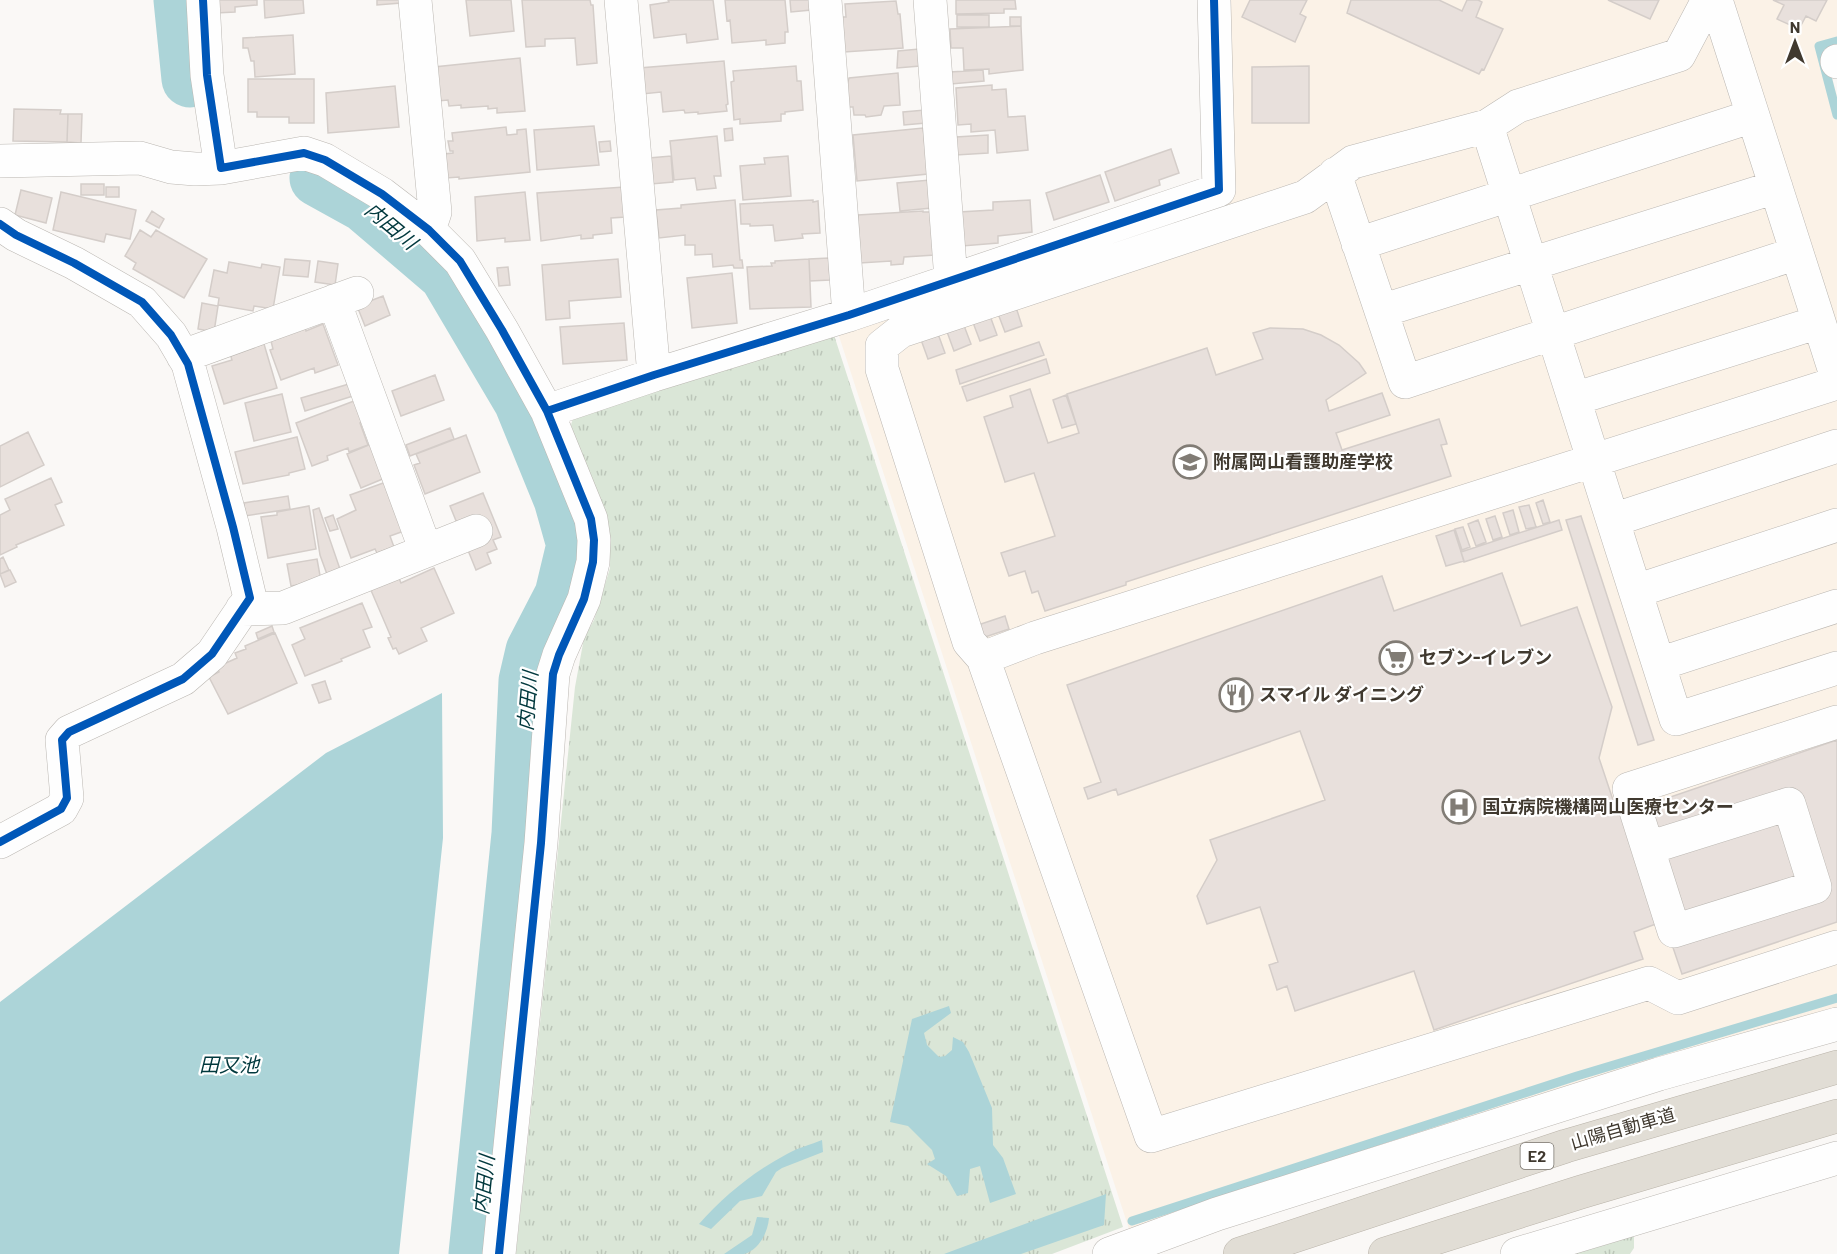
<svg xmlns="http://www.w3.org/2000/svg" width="1837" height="1254" font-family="Barlow,'Noto Sans JP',sans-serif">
  <defs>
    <pattern id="park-tufts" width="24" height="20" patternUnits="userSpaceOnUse" patternTransform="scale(1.5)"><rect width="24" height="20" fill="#dae6d7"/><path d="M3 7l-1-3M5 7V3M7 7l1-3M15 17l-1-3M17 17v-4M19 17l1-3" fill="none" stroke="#bcc6b9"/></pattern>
  </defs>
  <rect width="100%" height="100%" fill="#faf8f6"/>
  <path fill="#fbf2e7" d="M 1226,0 L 1837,0 L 1837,48 L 1825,51 L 1837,96 L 1837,1010 L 1129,1229 L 838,333 L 1234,193 Z"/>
  <path fill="url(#park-tufts)" d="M 834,335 L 1123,1227 L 1052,1254 L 516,1254 L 575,687 L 584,638 L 594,620 L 610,568 L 609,536 L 571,425 L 574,415 Z
    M 1634,1234 L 1634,1248 L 1630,1254 L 1573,1254 Z"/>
  <path fill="#acd4d8" d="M 442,693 L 443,838 L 399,1254 L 0,1254 L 0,1002 L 326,753 Z
    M 949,1006 L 951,1013 L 924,1033 L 927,1045 L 939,1057 L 945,1056 L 952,1050 L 953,1037 L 963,1042 L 969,1052 L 992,1108 L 993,1145 L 1003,1158 L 1016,1194 L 990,1203 L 980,1166 L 970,1169 L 968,1193 L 957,1196 L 946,1176 L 927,1164 L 935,1159 L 932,1150 L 908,1126 L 890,1122 L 912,1019 Z
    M 822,1140 L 823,1152 L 782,1168 L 776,1172 L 762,1196 L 740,1201 L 711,1229 L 699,1224 C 724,1196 753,1172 787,1154 C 797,1148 810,1145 822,1140 Z
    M 1106,1194 L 1104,1225 L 1021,1254 L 944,1254 Z
    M 757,1217 L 769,1218 C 768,1232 759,1250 744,1254 C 739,1254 730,1254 724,1254 L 752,1235 Z"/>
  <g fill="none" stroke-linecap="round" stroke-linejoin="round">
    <path stroke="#acd4d8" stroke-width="9" d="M 1837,41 L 1819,46 L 1837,115
      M 1132,1221 L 1577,1076 L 1837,998"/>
    <path stroke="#acd4d8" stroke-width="57" d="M 182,0 L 190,79
      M 318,178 L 365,204 L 447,274 L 522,401 L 562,499 L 575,545 L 563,595 L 534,651 L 527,681 L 520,834 L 477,1254"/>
  </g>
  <path fill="#e8e0dc" stroke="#d4cdc9" stroke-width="1.5" d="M 215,0 L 257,0 L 257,5 L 235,7 L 235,12 L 216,13 Z
    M 264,0 L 303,0 L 304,13 L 265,18 Z
    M 377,0 L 401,0 L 401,3 L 377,5 Z
    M 466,0 L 511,0 L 514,31 L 470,36 Z
    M 522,0 L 590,0 L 591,5 L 593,5 L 597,63 L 577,65 L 575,38 L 545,39 L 545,46 L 526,47 Z
    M 668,0 L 713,0 L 718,39 L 687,43 L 686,34 L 654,38 L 650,5 L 669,2 Z
    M 725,0 L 785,0 L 788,32 L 785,32 L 785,43 L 766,45 L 766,40 L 732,43 L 730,20 L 727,21 Z
    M 790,0 L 810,0 L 811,10 L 791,12 Z
    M 956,0 L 1015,0 L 1016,9 L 1004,9 L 1004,13 L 956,14 Z
    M 1250,0 L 1307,0 L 1300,14 L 1306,17 L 1295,42 L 1242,17 Z
    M 1351,0 L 1439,0 L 1462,11 L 1467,0 L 1478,0 L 1482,2 L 1476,17 L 1503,29 L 1484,70 L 1482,69 L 1479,74 L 1347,13 Z
    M 1608,0 L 1659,0 L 1650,19 Z
    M 1773,0 L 1827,0 L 1816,21 L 1806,16 L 1799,29 L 1777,19 L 1784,5 Z
    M 896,1 L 898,14 L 900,14 L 903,48 L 844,52 L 841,17 L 846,17 L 845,4 Z
    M 957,15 L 989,15 L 989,27 L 957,27 Z
    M 1010,17 L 1021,17 L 1021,26 L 1010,26 Z
    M 1021,26 L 1023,70 L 989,74 L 989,69 L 964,70 L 963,48 L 951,48 L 950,29 Z
    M 293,35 L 295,74 L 255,77 L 254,61 L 251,61 L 248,48 L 243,48 L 243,38 Z
    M 919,49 L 920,66 L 897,68 L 898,51 Z
    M 520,58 L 525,111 L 497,113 L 497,108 L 488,109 L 488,106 L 461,108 L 461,105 L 449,106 L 448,100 L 438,101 L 434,67 Z
    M 724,61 L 728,104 L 726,105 L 727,111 L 698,114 L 698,112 L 685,113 L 684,110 L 663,112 L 661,92 L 642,94 L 639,68 Z
    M 796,66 L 797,81 L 801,81 L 803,110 L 785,112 L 785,114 L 781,114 L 781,121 L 740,124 L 740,119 L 734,120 L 731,82 L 734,81 L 733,71 Z
    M 1309,66 L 1309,123 L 1252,123 L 1252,67 Z
    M 983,70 L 984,81 L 951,84 L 950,72 Z
    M 898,73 L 900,105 L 884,106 L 881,115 L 866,117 L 865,115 L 854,115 L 853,107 L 849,107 L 847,85 L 849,78 Z
    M 248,79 L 314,79 L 314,123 L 289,123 L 289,117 L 257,117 L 257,112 L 248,112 Z
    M 992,85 L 992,90 L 1006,89 L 1008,117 L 1025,116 L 1028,150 L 997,153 L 995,130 L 971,132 L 971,124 L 958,125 L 956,88 Z
    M 395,86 L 399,127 L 328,133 L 326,93 Z
    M 14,109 L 61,110 L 60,114 L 68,114 L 67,142 L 13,141 Z
    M 925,110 L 926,123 L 904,125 L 903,112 Z
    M 68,114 L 82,114 L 81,143 L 67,142 Z
    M 594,126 L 599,165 L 537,170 L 534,130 Z
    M 506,127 L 507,135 L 517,134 L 517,130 L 526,129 L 530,172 L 459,179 L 459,177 L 446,178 L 444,154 L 453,153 L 453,151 L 450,151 L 448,141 L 453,141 L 452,133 Z
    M 732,128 L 733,140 L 725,141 L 724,129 Z
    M 923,128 L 928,174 L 857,181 L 853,135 Z
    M 988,135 L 988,153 L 956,155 L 956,137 Z
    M 717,136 L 721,176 L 714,176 L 716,188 L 697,190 L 695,178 L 674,180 L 670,141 Z
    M 610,141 L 611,151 L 600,152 L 599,142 Z
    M 1171,149 L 1179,173 L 1159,180 L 1160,185 L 1115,201 L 1105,172 Z
    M 671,156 L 673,182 L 651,184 L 649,158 Z
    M 788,156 L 791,196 L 743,200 L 740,166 L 765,164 L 764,158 Z
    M 1100,175 L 1109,202 L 1054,220 L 1046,193 Z
    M 930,180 L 932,208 L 900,211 L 897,183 Z
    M 81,184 L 104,184 L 104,195 L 81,195 Z
    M 106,187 L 119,187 L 119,197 L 106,197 Z
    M 624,187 L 626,217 L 611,218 L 612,233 L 593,235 L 593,238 L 581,239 L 581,235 L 541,241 L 537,193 Z
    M 21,190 L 52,198 L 46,223 L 15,215 Z
    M 61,192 L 136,210 L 130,239 L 106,234 L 104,242 L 53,230 Z
    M 525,192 L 530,240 L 505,242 L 505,238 L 477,241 L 475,197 Z
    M 735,200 L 740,260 L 742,260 L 743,268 L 734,268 L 733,265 L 713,267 L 712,254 L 695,255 L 695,245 L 685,245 L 685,235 L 659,238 L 656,210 L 681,208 L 681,205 Z
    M 813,200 L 813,202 L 818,201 L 820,233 L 802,234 L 803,238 L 775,241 L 773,225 L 750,226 L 750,224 L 741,224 L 740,204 Z
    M 1030,200 L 1032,232 L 998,236 L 998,243 L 962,246 L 959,212 L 993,210 L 993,202 Z
    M 152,211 L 164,219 L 159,228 L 146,221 Z
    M 923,211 L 923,212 L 932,212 L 935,255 L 904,257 L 903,264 L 891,265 L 891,261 L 860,263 L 858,215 Z
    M 140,230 L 151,237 L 156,230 L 207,259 L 184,298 L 133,269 L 136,263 L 125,256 Z
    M 829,258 L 830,280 L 810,281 L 809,259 Z
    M 285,259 L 310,261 L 308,277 L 283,275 Z
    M 618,259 L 621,297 L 569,301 L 570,318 L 546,320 L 542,265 Z
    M 809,259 L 811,307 L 750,309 L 747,267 L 772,266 L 771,263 L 775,263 L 775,261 Z
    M 318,261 L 338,264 L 335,285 L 315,282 Z
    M 229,262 L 261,268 L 262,264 L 280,267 L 273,309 L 254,306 L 253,311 L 218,305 L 219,298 L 209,296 L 214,270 L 227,273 Z
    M 508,267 L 510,285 L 499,286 L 497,268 Z
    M 732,273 L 737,323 L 692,328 L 687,278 Z
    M 383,296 L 390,315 L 365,326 L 357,306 Z
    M 202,303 L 218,306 L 214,332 L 198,329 Z
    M 1015,304 L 1022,326 L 1005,332 L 997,311 Z
    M 989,313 L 997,335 L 980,341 L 972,320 Z
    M 624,323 L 627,360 L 563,364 L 560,327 Z
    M 963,323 L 971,344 L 954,351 L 946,329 Z
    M 323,324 L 338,365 L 315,373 L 314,368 L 281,380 L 270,350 L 273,349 L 271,341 L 305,326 L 306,331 Z
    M 1270,328 L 1303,329 L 1321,335 L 1339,345 L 1359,363 L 1366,373 L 1326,400 L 1329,411 L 1382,393 L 1390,415 L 1336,433 L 1342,450 L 1439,419 L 1447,444 L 1441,445 L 1451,476 L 1126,582 L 1126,585 L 1045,611 L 1038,591 L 1032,593 L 1025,571 L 1009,576 L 1001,553 L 1055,536 L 1034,473 L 1005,482 L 984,417 L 1013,407 L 1010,396 L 1030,389 L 1048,443 L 1079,433 L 1067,394 L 1207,348 L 1216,375 L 1263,359 L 1253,333 Z
    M 937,331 L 945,353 L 928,359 L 920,337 Z
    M 1039,342 L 1044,355 L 960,384 L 956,370 Z
    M 264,344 L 277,388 L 224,404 L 212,366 L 232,360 L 230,354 Z
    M 1046,359 L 1050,373 L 967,401 L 962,387 Z
    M 435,375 L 444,400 L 401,416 L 392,391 Z
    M 349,384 L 353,396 L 305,411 L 301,398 Z
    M 282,394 L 291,432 L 254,441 L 245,403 Z
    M 1066,395 L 1076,424 L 1062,428 L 1053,400 Z
    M 354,401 L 364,422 L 360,423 L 368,445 L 349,452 L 348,448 L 327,456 L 328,460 L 312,466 L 296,423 Z
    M 450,428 L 454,439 L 410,456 L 406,445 Z
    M 28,432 L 44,465 L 0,487 L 0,446 Z
    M 466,435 L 480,472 L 425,494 L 414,465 L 420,463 L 416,454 Z
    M 297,437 L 305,469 L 289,473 L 289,475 L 243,484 L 235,452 Z
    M 371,444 L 385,478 L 361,488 L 347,454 Z
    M 51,478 L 62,502 L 55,505 L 64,525 L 16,545 L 17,547 L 0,555 L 0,515 L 10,510 L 5,499 Z
    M 386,482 L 404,531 L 390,536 L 394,547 L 377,553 L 375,549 L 351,558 L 337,519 L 356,510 L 350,495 Z
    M 483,493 L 501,537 L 493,540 L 497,549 L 487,553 L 491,563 L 476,570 L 450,506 Z
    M 288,496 L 290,509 L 245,516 L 244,503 Z
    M 1543,500 L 1550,522 L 1543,524 L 1536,503 Z
    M 1529,505 L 1536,527 L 1526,529 L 1519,507 Z
    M 309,506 L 316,549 L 268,558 L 261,517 L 277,515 L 277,512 Z
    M 319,508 L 341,572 L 328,577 L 320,555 L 313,510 Z
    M 1513,510 L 1519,532 L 1510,535 L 1503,513 Z
    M 333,515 L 338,529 L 330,531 L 325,518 Z
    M 1495,516 L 1502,537 L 1493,540 L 1486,519 Z
    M 1581,516 L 1654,740 L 1638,745 L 1566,520 Z
    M 1478,520 L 1486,542 L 1476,546 L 1468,524 Z
    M 1559,520 L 1562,530 L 1464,562 L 1461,552 Z
    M 1463,527 L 1470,547 L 1462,550 L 1455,529 Z
    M 1454,530 L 1464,561 L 1446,566 L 1436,536 Z
    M 3,557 L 9,570 L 0,574 L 0,559 Z
    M 317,559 L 321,581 L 291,586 L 287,564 Z
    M 434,568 L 454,613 L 421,628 L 427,641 L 399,654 L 396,648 L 393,649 L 388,638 L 391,637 L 370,588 L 398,576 L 401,583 Z
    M 10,570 L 16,582 L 5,587 L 0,574 Z
    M 1502,573 L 1521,626 L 1577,607 L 1612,707 L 1599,758 L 1618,815 L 1837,740 L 1837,922 L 1682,974 L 1664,921 L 1634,932 L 1643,959 L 1434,1030 L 1414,971 L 1295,1011 L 1287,986 L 1277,990 L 1269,965 L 1278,962 L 1260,907 L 1207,924 L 1197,896 L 1217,860 L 1210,840 L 1325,800 L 1300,731 L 1118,795 L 1116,789 L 1088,799 L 1084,788 L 1101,782 L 1067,685 L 1382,576 L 1394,611 Z
    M 362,603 L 372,627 L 363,630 L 370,647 L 341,659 L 342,661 L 305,676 L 292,645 L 305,639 L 300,628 Z
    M 1005,616 L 1009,629 L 982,638 L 978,625 Z
    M 272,626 L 274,632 L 258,639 L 256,633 Z
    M 275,633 L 297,683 L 228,714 L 209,677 L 219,672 L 217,667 L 237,658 L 235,653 L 246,649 L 245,646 Z
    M 325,681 L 331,699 L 319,703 L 312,685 Z"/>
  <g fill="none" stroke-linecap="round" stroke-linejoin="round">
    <g stroke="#bbb7b2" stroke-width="34">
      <path id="minor" d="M 203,0 L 207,75 L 221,168 L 304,153 L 325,160 L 382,194 L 429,230 L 460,261 L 502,330 L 547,411 L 591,519 L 594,540 L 593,562 L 584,599 L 559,655 L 553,674 L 541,843 L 499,1254
        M 415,0 L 435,212 L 429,230
        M 621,0 L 654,375
        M 825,0 L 849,315
        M 930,0 L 951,280
        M 1708,0 L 1679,55 L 1518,106 L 1487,126 L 1676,719 L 1837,668
        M 1716,0 L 1837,378
        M 1837,61 L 1837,62
        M 1487,126 L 1353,162 L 1305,197 L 901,331 L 882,346 L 882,369 L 969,642 L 983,658 L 1151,1136 L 1649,983 L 1678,998 L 1837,947
        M 0,161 L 140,158 L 171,167 L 195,169 L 221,168
        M 1335,174 L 1405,382 L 1797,253
        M 0,224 L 16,235 L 74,263 L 142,302 L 171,335 L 188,364 L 233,527 L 250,598 L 212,654 L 183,679 L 69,732 L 62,740 L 67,798 L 61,809 L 0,842
        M 1358,244 L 1753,116
        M 334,301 L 426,551
        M 1381,311 L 1776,187
        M 183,356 L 357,293
        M 1574,399 L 1819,322
        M 547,411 L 654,375 L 849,315 L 1219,190 L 1214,0
        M 1613,520 L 1837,446
        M 1636,591 L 1837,525
        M 242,609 L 283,608 L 476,531
        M 983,658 L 1035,638 L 1837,383
        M 1659,664 L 1837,606
        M 1648,848 L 1789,804 L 1815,887 L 1674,931 L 1629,789 L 1837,722
        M 1109,1254 L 1217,1214 L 1659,1074 L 1837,1024
        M 1517,1254 L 1837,1158"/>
    </g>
    <g stroke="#b9b3a9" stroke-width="34">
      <path id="highway" d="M 1240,1254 L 1566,1146 L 1837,1067
        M 1385,1254 L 1581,1192 L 1837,1116"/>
    </g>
    <use href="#minor" stroke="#fefefe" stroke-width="33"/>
    <use href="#highway" stroke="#e1ddd5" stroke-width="33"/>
    <g stroke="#fff" stroke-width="11">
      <path id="cycleway" d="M 203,0 L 207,75 L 221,168 L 304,153 L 325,160 L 382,194 L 429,230 L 460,261 L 502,330 L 547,411 L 591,519 L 594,540 L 593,562 L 584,599 L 559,655 L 553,674 L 541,843 L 499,1254
        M 0,224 L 16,235 L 74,263 L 142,302 L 171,335 L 188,364 L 233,527 L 250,598 L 212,654 L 183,679 L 69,732 L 62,740 L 67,798 L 61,809 L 0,842
        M 547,411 L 654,375 L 849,315 L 1219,190 L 1214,0"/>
    </g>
    <use href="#cycleway" stroke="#0057b8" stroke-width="8"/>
  </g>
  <defs>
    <g id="school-ring" transform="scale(1.725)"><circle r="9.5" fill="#fff" stroke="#817c75" stroke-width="1.5"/><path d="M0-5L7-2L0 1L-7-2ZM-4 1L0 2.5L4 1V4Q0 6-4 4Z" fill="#817c75"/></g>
    <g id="supermarket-ring" transform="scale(1.725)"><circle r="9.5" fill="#fff" stroke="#817c75" stroke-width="1.5"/><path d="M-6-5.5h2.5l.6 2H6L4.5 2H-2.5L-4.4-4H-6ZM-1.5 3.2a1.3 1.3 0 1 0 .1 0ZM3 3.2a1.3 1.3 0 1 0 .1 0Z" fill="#817c75"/></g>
    <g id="restaurant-ring" transform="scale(1.725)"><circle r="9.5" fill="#fff" stroke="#817c75" stroke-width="1.5"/><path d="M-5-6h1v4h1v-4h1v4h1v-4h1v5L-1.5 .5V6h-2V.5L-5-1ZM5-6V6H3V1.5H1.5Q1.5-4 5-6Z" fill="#817c75"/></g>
    <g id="hospital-ring" transform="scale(1.725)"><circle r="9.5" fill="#fff" stroke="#817c75" stroke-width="1.5"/><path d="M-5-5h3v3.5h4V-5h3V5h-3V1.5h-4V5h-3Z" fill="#817c75"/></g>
  </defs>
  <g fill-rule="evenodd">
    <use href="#school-ring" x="1190" y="462"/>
    <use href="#supermarket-ring" x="1396" y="658"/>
    <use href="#restaurant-ring" x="1236" y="695"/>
    <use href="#hospital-ring" x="1459" y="807"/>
  </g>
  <g text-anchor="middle" stroke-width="4.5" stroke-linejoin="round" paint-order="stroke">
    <rect fill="#fff" stroke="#79746d" stroke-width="1.5" x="1520.5" y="1143" width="33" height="26" rx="4.5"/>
    <g font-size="16" font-weight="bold" fill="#40392f">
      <text x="1537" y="1162">E2</text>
    </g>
    <g font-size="18" font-weight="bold" fill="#40392f" stroke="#fff" text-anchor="start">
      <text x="1213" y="468">附属岡山看護助産学校</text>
      <text x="1419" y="664">セブン-イレブン</text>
      <text x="1259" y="701">スマイル ダイニング</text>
      <text x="1482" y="813">国立病院機構岡山医療センター</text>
    </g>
    <g font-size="18" fill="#40392f" stroke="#fff">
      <text transform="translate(1623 1129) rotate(-16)" y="6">山陽自動車道</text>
    </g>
    <g font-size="20" font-style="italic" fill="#00383d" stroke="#fff">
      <text transform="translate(391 226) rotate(40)" y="7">内田川</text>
      <text transform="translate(528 701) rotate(-85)" y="7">内田川</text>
      <text x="229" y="1072">田又池</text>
      <text transform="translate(484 1185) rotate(-84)" y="7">内田川</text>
    </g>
  </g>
  <g transform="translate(1795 42)" stroke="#ffffff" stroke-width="4.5" paint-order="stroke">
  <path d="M0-4.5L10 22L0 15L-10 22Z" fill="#40392f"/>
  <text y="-9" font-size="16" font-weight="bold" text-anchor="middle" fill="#40392f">N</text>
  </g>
</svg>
